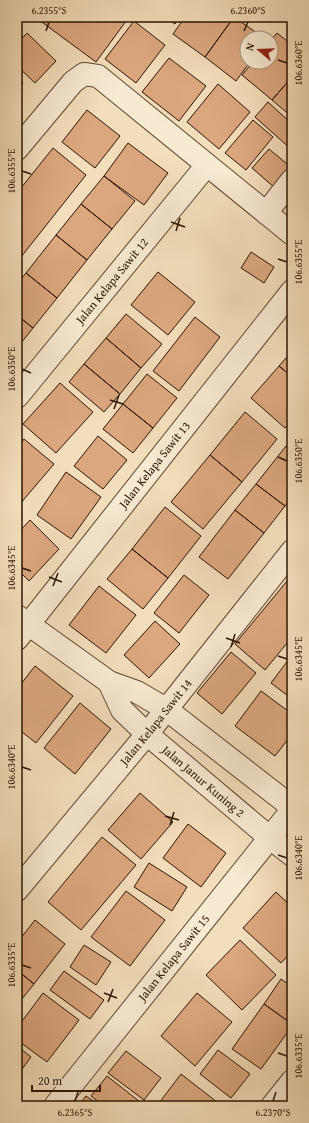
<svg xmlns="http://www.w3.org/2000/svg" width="309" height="1123" font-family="'Gentium Book Plus',serif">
  <rect width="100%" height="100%" fill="#f3debb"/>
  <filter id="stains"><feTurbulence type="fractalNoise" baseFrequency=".005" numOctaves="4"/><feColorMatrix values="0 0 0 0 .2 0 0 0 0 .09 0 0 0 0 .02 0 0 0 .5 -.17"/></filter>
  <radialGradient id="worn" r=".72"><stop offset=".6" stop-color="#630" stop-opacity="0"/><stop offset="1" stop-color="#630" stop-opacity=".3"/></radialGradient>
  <path fill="#dca77f" stroke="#2b1400" d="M 41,17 L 129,17 L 96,62 L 39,20 Z
    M 165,17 L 179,17 L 175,24 Z
    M 185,17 L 234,17 L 205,57 L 173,34 Z
    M 234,17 L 264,38 L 247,38 L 247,62 L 250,62 L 236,81 L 205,57 Z
    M 134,21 L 165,45 L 136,83 L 105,59 Z
    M 27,33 L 56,61 L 35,83 L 17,66 L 17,44 Z
    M 277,33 L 292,45 L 292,77 L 272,100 L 242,75 L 253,62 L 271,62 L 271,40 Z
    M 169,58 L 206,86 L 179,121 L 142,92 Z
    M 292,77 L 292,117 L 272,100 Z
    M 17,78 L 23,83 L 17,91 Z
    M 218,84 L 250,112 L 219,149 L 187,122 Z
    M 268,102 L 292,124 L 292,150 L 255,117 Z
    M 87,110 L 120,136 L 95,168 L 62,142 Z
    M 253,120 L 273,137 L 246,170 L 225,153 Z
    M 128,143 L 168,173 L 144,205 L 104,176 Z
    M 53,148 L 86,175 L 17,262 L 17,193 Z
    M 269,149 L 292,168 L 275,188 L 252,168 Z
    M 104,176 L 135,201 L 112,229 L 81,204 Z
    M 81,204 L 112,229 L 87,260 L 56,235 Z
    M 56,235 L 87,260 L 57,298 L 26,273 Z
    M 251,252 L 274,267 L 264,283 L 241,268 Z
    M 158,272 L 195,302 L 168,335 L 131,305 Z
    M 26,273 L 57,298 L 33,328 L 17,315 L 17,284 Z
    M 126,314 L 162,344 L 141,368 L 106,338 Z
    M 17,315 L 33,328 L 17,348 Z
    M 195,317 L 220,337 L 179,391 L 153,371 Z
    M 106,338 L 141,368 L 120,394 L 84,364 Z
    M 292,351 L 292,377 L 279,366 Z
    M 84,364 L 120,394 L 104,412 L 69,382 Z
    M 279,366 L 292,377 L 292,420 L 285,428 L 251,398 Z
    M 147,374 L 177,398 L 153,428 L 123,404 Z
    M 60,383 L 93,412 L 56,453 L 23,424 Z
    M 123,404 L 153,428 L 133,453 L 103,429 Z
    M 245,412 L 277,439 L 242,482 L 210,455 Z
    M 98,436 L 127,460 L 103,489 L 74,466 Z
    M 24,439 L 54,464 L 20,504 L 17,502 L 17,448 Z
    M 286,446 L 292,450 L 292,496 L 285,506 L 256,484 Z
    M 210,455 L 242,482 L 203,529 L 171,502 Z
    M 66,472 L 101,497 L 71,539 L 37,515 Z
    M 256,484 L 285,506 L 264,533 L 235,510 Z
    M 165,507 L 201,536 L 168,578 L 132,549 Z
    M 235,510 L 264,533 L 228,579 L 199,557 Z
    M 30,520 L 59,549 L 29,581 L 17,569 L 17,534 Z
    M 132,549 L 168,578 L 143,609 L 107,579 Z
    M 184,575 L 209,595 L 179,633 L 154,613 Z
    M 292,575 L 292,637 L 265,670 L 235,644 Z
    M 99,586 L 136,615 L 106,653 L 69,625 Z
    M 155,621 L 180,644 L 149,678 L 124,655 Z
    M 231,652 L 256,673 L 222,714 L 197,693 Z
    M 289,659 L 292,661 L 292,699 L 271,683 Z
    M 35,666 L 73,696 L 36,743 L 17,728 L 17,689 Z
    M 261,691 L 292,714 L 292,734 L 275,756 L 235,726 Z
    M 80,703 L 111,729 L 75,774 L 44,748 Z
    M 140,793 L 173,822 L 141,859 L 108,830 Z
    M 188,824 L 226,853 L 201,887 L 163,858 Z
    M 102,837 L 136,865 L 81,930 L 48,902 Z
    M 149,863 L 187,887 L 172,911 L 134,887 Z
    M 126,891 L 165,920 L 130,966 L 91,937 Z
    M 276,892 L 292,907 L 292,951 L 281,963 L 243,928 Z
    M 35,920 L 65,944 L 34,984 L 17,970 L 17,943 Z
    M 240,940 L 276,975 L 242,1010 L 206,975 Z
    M 84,945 L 111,962 L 96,985 L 70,967 Z
    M 17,970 L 34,984 L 17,1005 Z
    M 64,971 L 104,1000 L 90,1019 L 50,990 Z
    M 281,979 L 292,987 L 292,1024 L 264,1004 Z
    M 43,993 L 79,1020 L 47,1062 L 17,1040 L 17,1028 Z
    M 197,993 L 232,1022 L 195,1066 L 161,1036 Z
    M 264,1004 L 292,1024 L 292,1026 L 261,1069 L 232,1049 Z
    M 17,1046 L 31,1057 L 17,1076 Z
    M 218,1050 L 250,1074 L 231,1098 L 200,1074 Z
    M 126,1051 L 161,1078 L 144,1100 L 108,1073 Z
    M 181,1074 L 222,1106 L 162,1106 L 159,1103 Z
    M 107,1076 L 144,1105 L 143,1106 L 104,1106 L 91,1096 Z
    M 86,1096 L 100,1106 L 78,1106 Z"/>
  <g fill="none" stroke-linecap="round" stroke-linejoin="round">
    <g stroke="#5d462f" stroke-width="24">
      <g id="minor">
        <path d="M 17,149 L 73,82 L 84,74 L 98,76 L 292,234"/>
        <path d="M 266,213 L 292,180"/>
        <path id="s1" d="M 17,397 L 207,165"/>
        <path d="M 17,616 L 109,682 L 137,692 L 166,709 L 292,807"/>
        <path id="s2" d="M 17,639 L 292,291"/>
        <path id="s3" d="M 109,682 L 122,710 L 147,734 L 269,837 L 292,855"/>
        <path id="s4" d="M 17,890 L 147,734 L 292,551"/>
        <path id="s5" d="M 55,1106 L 292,810"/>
        <path d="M 272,1106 L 292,1081"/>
      </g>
    </g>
    <use href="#minor" stroke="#f7ead3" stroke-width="22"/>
  </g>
  <path fill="none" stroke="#2b1400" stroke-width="1.5" d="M 46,31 L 49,22M 244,31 L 248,22M 278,60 L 287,63M 22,171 L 31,174M 171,222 L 185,227M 176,231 L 180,218M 278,259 L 287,262M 22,369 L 31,373M 110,400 L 123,404M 114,409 L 119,395M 278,457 L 287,461M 22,568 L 31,571M 49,577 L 62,582M 53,586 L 58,573M 226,638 L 240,643M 231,647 L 235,634M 278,656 L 287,659M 22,767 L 31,770M 165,816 L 179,820M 170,825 L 174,812M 278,855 L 287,858M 22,965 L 31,968M 104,993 L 117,998M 108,1002 L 113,989M 278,1053 L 287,1056M 75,1101 L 78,1092M 273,1101 L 276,1092"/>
  <g text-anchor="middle" stroke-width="4" stroke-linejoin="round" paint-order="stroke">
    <g font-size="12" fill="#2b1400" stroke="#f7ead3">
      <text dy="4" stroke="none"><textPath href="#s1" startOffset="150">Jalan Kelapa Sawit 12</textPath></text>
      <text dy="4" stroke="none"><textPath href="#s2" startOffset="222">Jalan Kelapa Sawit 13</textPath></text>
      <text dy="4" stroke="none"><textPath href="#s4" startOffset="218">Jalan Kelapa Sawit 14</textPath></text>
      <text dy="4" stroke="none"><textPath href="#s3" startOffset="139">Jalan Janur Kuning 2</textPath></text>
      <text dy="4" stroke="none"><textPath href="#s5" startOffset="190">Jalan Kelapa Sawit 15</textPath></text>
    </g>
  </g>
  <rect width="309" height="1123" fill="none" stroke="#f3debb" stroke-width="44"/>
  <g transform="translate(259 50) rotate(289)"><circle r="19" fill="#f7ead3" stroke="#a5947f"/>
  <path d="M0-3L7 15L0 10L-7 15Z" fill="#8f2418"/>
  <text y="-6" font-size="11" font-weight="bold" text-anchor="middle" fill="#2b1400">N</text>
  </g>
  <path d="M32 1085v6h68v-6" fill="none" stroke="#2b1400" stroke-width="2"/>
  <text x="38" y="1085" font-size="12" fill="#2b1400" stroke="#f7ead3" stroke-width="3" paint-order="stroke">20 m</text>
  <rect x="22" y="22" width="265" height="1079" fill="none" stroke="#2b1400" stroke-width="1.5"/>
  <g font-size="10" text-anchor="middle" fill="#2b1400">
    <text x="49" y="14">6.2355°S</text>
    <text x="248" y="14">6.2360°S</text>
    <text transform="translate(298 63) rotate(-90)" y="4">106.6360°E</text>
    <text transform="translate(11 171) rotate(-90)" y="4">106.6355°E</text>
    <text transform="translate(298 262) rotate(-90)" y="4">106.6355°E</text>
    <text transform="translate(11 369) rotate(-90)" y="4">106.6350°E</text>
    <text transform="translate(298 461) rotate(-90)" y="4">106.6350°E</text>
    <text transform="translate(11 568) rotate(-90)" y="4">106.6345°E</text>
    <text transform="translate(298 659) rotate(-90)" y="4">106.6345°E</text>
    <text transform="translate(11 767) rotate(-90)" y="4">106.6340°E</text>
    <text transform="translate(298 858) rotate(-90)" y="4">106.6340°E</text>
    <text transform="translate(11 965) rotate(-90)" y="4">106.6335°E</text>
    <text transform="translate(298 1056) rotate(-90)" y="4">106.6335°E</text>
    <text x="75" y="1116">6.2365°S</text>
    <text x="273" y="1116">6.2370°S</text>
  </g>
  <rect width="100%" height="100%" filter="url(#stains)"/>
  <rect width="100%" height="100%" fill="url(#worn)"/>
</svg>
